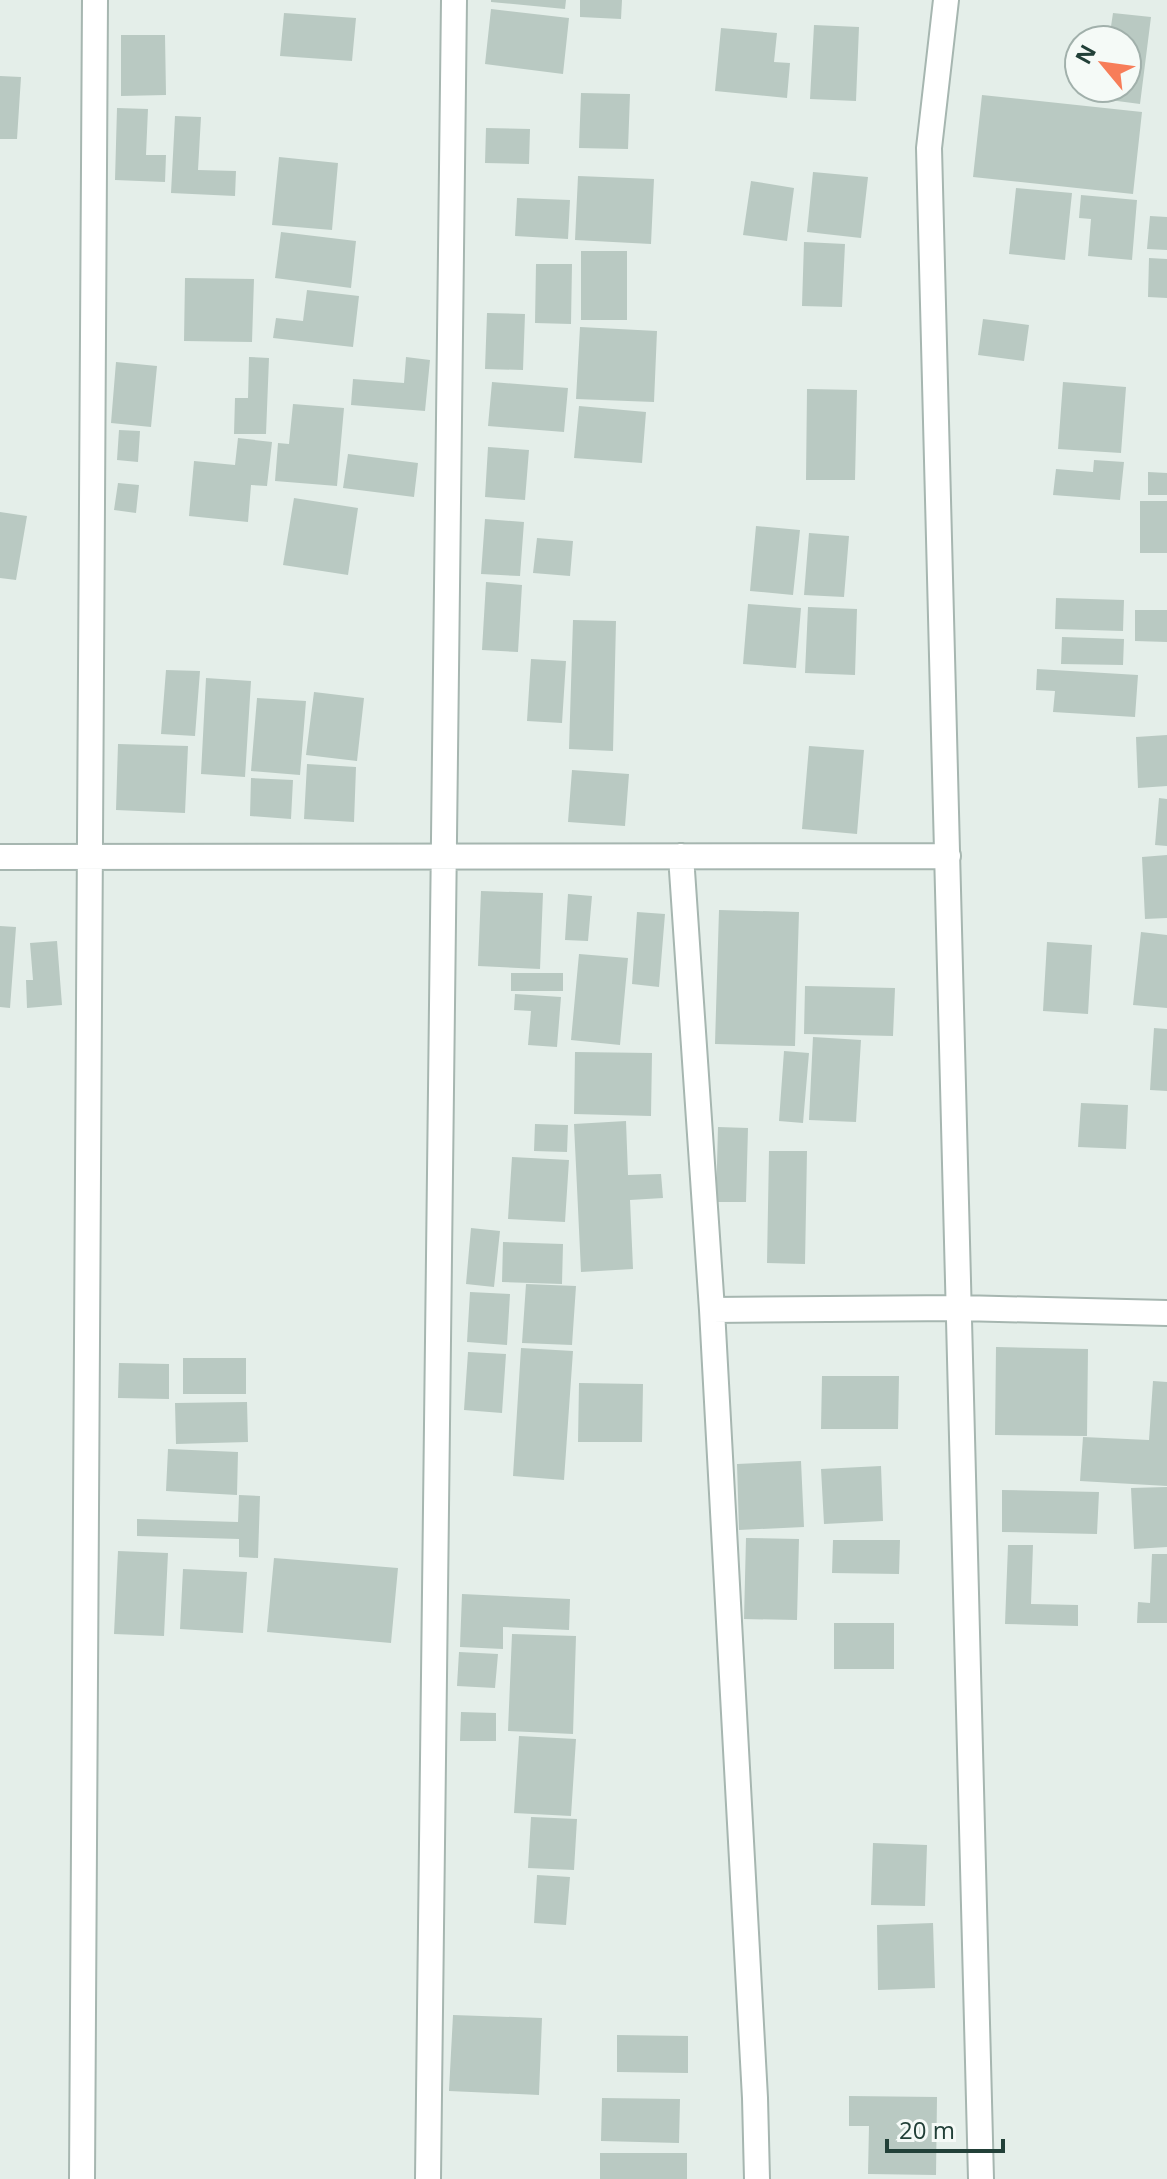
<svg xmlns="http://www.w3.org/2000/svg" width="1167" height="2179" font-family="'Open Sans',sans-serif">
  <rect width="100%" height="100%" fill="#e4eee9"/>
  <path fill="#b9c9c2" d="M 491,0 L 566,0 L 565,9 L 491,2 Z
    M 580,0 L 622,0 L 621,19 L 580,17 Z
    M 491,9 L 569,18 L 563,74 L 485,64 Z
    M 284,13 L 356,18 L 352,61 L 280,56 Z
    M 1113,13 L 1151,17 L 1140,104 L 1102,99 L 1103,88 L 1127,88 L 1127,40 L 1109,40 Z
    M 814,25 L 859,27 L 856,101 L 810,99 Z
    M 721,28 L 777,33 L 774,62 L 790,63 L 787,98 L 715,91 Z
    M 121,35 L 165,35 L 166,95 L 121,96 Z
    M 0,76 L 21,77 L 17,139 L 0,139 Z
    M 581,93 L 630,94 L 628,149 L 579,148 Z
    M 982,95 L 1142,112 L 1133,194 L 973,177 Z
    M 117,108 L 148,109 L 146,155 L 166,155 L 165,182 L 115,180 Z
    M 175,116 L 201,117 L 198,170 L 236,171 L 235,196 L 171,193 Z
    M 486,128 L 530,129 L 529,164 L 485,163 Z
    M 279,157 L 338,163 L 332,230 L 272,225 Z
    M 813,172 L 868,177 L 861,238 L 807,232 Z
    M 578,176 L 654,179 L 651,244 L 575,240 Z
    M 751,181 L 794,188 L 787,241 L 743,235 Z
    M 1016,188 L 1072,193 L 1065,260 L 1009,254 Z
    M 1081,195 L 1137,200 L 1132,260 L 1088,256 L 1091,219 L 1079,218 Z
    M 517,198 L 570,200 L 568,239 L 515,236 Z
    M 1150,216 L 1167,217 L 1167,250 L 1147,249 Z
    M 281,232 L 356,241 L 351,288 L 275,278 Z
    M 804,242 L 845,244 L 842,307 L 802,306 Z
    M 581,251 L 627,251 L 627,320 L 581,320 Z
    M 1149,258 L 1167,259 L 1167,298 L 1148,297 Z
    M 536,264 L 572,264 L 571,324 L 535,323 Z
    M 185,278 L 254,279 L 252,342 L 184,341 Z
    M 307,290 L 359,296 L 353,347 L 273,338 L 276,318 L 303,321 Z
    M 487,313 L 525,314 L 523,370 L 485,369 Z
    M 983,319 L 1029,325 L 1024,361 L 978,355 Z
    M 580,327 L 657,331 L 654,402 L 576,399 Z
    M 249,357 L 269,358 L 266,434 L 234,434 L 235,398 L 248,398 Z
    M 406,357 L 430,360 L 425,411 L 351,405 L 353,379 L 404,383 Z
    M 116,362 L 157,366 L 151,427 L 111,423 Z
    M 492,382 L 568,388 L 564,432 L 488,426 Z
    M 1063,382 L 1126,387 L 1121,453 L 1058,449 Z
    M 807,389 L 857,390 L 855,480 L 806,480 Z
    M 293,404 L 344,408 L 337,486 L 275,481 L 278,443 L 289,444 Z
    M 579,406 L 646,412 L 642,463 L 574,458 Z
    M 119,430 L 140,431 L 138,462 L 117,460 Z
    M 238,438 L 272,442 L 267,486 L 251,485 L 248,522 L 189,516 L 194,461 L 235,465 Z
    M 488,447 L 529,450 L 525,500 L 485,497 Z
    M 348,454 L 418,463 L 414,497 L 343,488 Z
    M 1094,460 L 1124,462 L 1120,500 L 1053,495 L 1056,469 L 1093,472 Z
    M 1148,472 L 1167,473 L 1167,495 L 1148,495 Z
    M 118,483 L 139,485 L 136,513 L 114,510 Z
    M 294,498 L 358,508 L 348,575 L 283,565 Z
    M 1140,501 L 1167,501 L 1167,553 L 1140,553 Z
    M 0,512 L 27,516 L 16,580 L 0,578 Z
    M 485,519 L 524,522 L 520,576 L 481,574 Z
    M 756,526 L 800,530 L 793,595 L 750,591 Z
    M 809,533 L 849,536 L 844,597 L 804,595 Z
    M 537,538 L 573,541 L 570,576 L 533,573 Z
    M 486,582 L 522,585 L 518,652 L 482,650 Z
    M 1056,598 L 1124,600 L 1123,631 L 1055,629 Z
    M 748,604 L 801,608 L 796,668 L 743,664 Z
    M 808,607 L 857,609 L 855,675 L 805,673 Z
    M 1135,610 L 1167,610 L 1167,642 L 1135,641 Z
    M 573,620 L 616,621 L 613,751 L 569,749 Z
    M 1062,637 L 1124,639 L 1123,665 L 1061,664 Z
    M 531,659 L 566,661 L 562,723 L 527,721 Z
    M 1037,669 L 1138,675 L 1135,717 L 1053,712 L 1055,691 L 1036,690 Z
    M 166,670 L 200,671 L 195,736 L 161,734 Z
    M 206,678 L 251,681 L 245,777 L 201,774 Z
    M 314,692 L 364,698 L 357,761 L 306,755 Z
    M 257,698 L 306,701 L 300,775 L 251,771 Z
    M 1167,735 L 1167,786 L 1138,788 L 1136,737 Z
    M 118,744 L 188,746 L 185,813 L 116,810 Z
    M 809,746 L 864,750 L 857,834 L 802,829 Z
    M 307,764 L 356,767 L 354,822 L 304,819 Z
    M 572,770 L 629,774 L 625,826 L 568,822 Z
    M 251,778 L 293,780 L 291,819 L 250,816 Z
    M 1159,798 L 1167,799 L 1167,846 L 1155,845 Z
    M 1167,855 L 1167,918 L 1145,919 L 1142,857 Z
    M 481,891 L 543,893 L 540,969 L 478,966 Z
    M 568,894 L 592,896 L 588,941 L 565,940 Z
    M 719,910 L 799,912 L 795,1046 L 715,1044 Z
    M 637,912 L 665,914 L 659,987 L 632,984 Z
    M 0,926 L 16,927 L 10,1008 L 0,1007 Z
    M 1141,932 L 1167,935 L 1167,1008 L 1133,1005 Z
    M 57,941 L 62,1005 L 27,1008 L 26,980 L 33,980 L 30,943 Z
    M 1047,942 L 1092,945 L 1088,1014 L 1043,1011 Z
    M 579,954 L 628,958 L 620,1045 L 571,1040 Z
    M 511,973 L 563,973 L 563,991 L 511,991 Z
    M 805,986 L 895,988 L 893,1036 L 804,1034 Z
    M 515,994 L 561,997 L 557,1047 L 528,1045 L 531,1011 L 514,1010 Z
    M 1154,1028 L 1167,1029 L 1167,1091 L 1150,1090 Z
    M 813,1037 L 861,1040 L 856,1122 L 809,1120 Z
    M 784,1051 L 809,1053 L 803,1123 L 779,1121 Z
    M 575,1052 L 652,1053 L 651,1116 L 574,1114 Z
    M 1081,1103 L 1128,1105 L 1126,1149 L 1078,1147 Z
    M 626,1121 L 628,1175 L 661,1174 L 663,1198 L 630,1200 L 633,1269 L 581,1272 L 574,1124 Z
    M 535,1124 L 568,1125 L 567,1152 L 534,1151 Z
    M 718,1127 L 748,1128 L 746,1202 L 716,1202 Z
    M 769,1151 L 807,1151 L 805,1264 L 767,1263 Z
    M 512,1157 L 569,1160 L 565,1222 L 508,1219 Z
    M 471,1228 L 500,1231 L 494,1287 L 466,1284 Z
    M 503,1242 L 563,1244 L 562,1284 L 502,1282 Z
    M 526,1284 L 576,1286 L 572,1345 L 522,1343 Z
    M 470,1292 L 510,1294 L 507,1345 L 467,1342 Z
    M 996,1347 L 1088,1349 L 1087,1436 L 995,1435 Z
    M 521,1348 L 573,1351 L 564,1480 L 513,1476 Z
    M 468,1352 L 506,1354 L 502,1413 L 464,1410 Z
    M 183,1358 L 246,1358 L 246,1394 L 183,1394 Z
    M 119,1363 L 169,1364 L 169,1399 L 118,1398 Z
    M 822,1376 L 899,1376 L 898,1429 L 821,1429 Z
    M 1153,1381 L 1167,1382 L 1167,1486 L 1080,1481 L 1083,1437 L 1149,1440 Z
    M 579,1383 L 643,1384 L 642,1442 L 578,1442 Z
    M 247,1402 L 248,1442 L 176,1444 L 175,1403 Z
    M 168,1449 L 238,1452 L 237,1495 L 166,1491 Z
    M 801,1461 L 804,1527 L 739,1530 L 737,1464 Z
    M 881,1466 L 883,1521 L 824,1524 L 821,1469 Z
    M 1167,1487 L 1167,1547 L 1134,1549 L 1131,1488 Z
    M 1002,1490 L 1099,1492 L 1097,1534 L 1002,1532 Z
    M 239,1495 L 260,1496 L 258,1558 L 239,1557 L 239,1539 L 137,1536 L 137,1519 L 238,1522 Z
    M 746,1538 L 799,1539 L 797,1620 L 744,1619 Z
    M 833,1540 L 900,1540 L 899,1574 L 832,1573 Z
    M 1008,1545 L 1033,1545 L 1031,1604 L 1078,1605 L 1078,1626 L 1005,1624 Z
    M 118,1551 L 168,1553 L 164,1636 L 114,1634 Z
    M 1152,1554 L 1167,1554 L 1167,1623 L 1137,1623 L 1138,1602 L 1150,1603 Z
    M 274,1558 L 398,1568 L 391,1643 L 267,1632 Z
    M 183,1569 L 247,1572 L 243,1633 L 180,1629 Z
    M 462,1594 L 570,1599 L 569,1630 L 503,1627 L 503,1649 L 460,1647 Z
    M 834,1623 L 894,1623 L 894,1669 L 834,1669 Z
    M 512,1634 L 576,1636 L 573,1734 L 508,1731 Z
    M 459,1652 L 498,1654 L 495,1688 L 457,1686 Z
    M 461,1712 L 496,1713 L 496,1741 L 460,1741 Z
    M 519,1736 L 576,1739 L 571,1816 L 514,1813 Z
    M 531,1817 L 577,1819 L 574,1870 L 528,1868 Z
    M 873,1843 L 927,1845 L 925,1906 L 871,1905 Z
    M 537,1875 L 570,1877 L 566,1925 L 534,1923 Z
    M 933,1923 L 935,1988 L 878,1990 L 877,1925 Z
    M 453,2015 L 542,2018 L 539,2095 L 449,2091 Z
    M 617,2035 L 688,2036 L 688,2073 L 617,2072 Z
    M 849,2096 L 937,2097 L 936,2175 L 868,2174 L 869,2126 L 849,2126 Z
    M 602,2098 L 680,2099 L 679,2143 L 601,2141 Z
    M 600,2153 L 687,2153 L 687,2179 L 600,2179 Z"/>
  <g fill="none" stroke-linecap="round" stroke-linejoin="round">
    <g stroke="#a6b6b0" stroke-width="28">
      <path id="minor" d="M 946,0 L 929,148 L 981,2179
        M 681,856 L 712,1310 L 755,2098 L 757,2179
        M 0,857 L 948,856
        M 712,1310 L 960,1308 L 1167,1313
        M 82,2179 L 95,0
        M 428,2179 L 454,0"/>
    </g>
    <use href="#minor" stroke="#fff" stroke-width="24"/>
  </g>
  <g transform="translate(1103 64) rotate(299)"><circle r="38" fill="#f5faf7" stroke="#a1b0ab" stroke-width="2"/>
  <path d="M0-6L14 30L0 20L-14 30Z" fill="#f77d59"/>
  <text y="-12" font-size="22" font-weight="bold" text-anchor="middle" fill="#224038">N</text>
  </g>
  <path d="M887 2139v12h116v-12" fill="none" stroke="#224038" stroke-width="4"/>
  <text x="899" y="2139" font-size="24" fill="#224038" stroke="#f5faf7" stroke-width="6" paint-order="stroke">20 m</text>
</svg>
